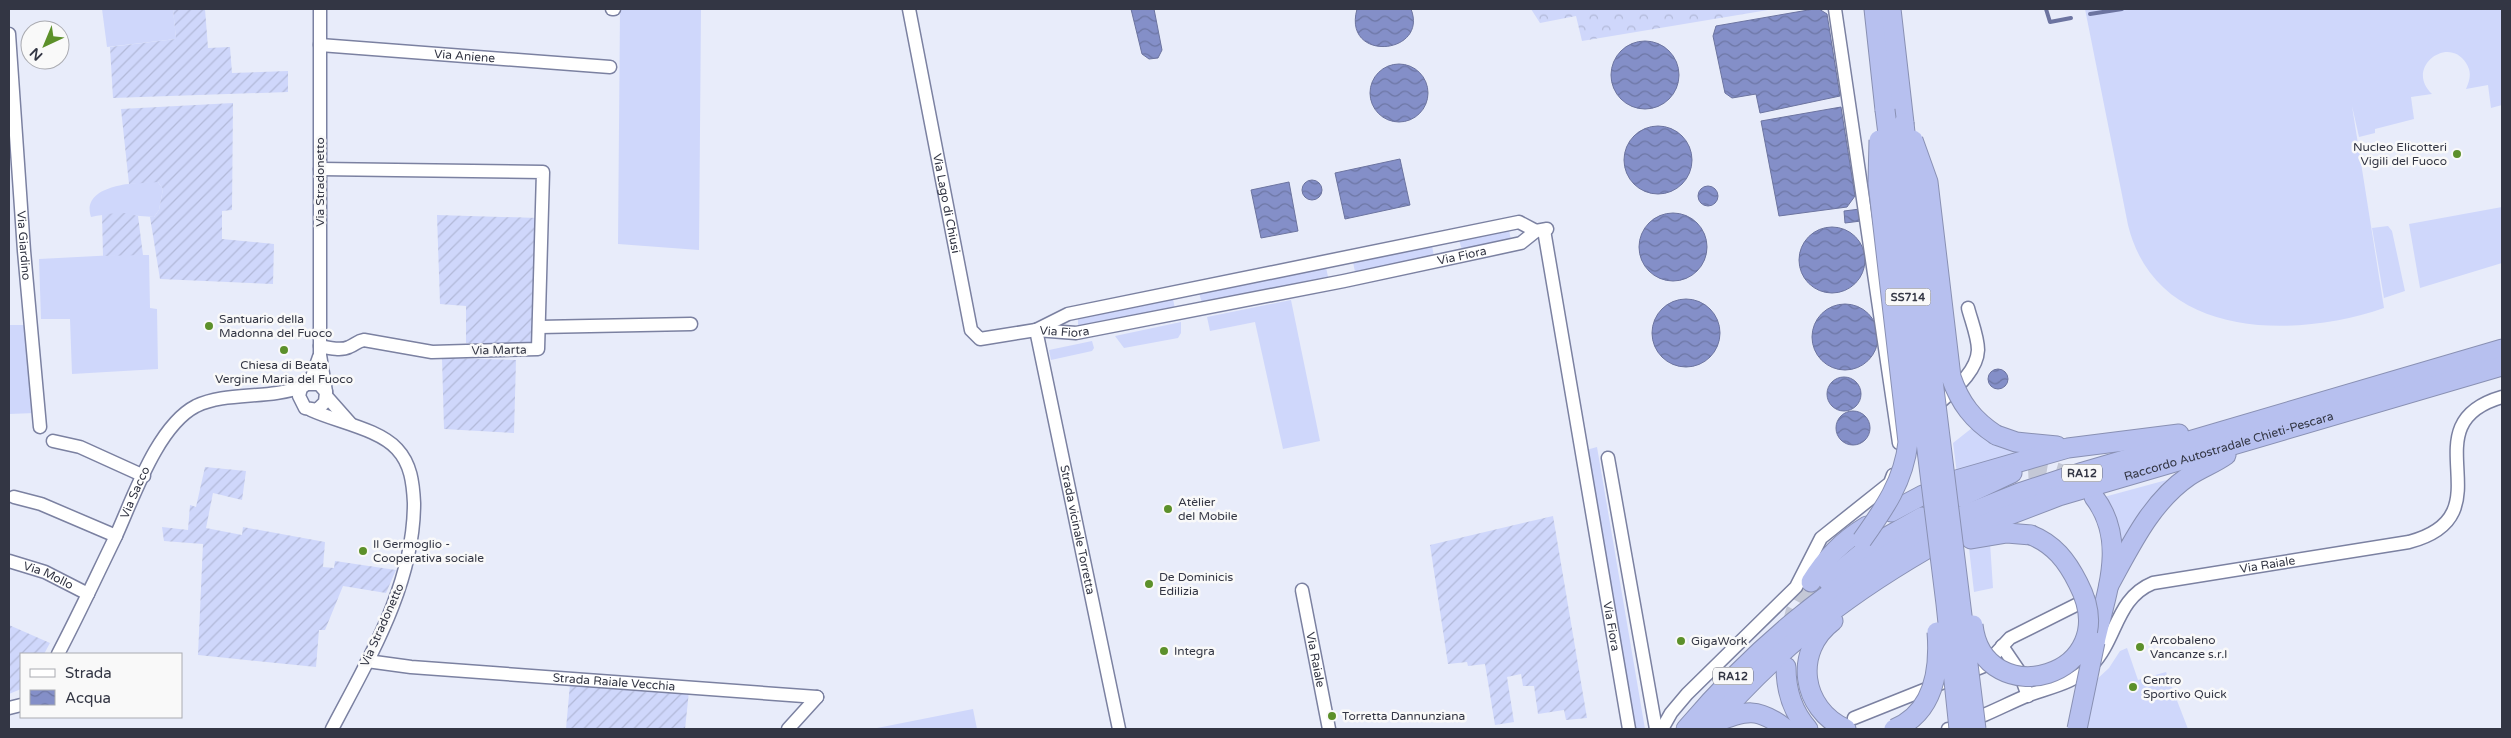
<svg xmlns="http://www.w3.org/2000/svg" width="2511" height="738" font-family="'Varela Round',sans-serif">
  <defs>
    <pattern id="forest-crowns" width="20" height="18" patternUnits="userSpaceOnUse" patternTransform="scale(1.25)"><rect width="20" height="18" fill="#cfd7fb"/><path d="M2 6a3 3 0 1 1 6 0M12 15a3 3 0 1 1 6 0" fill="none" stroke="#b2b9d8"/></pattern>
    <pattern id="garden-furrows" width="10" height="10" patternUnits="userSpaceOnUse" patternTransform="scale(1.25)"><rect width="10" height="10" fill="#cfd7fb"/><path d="M-1 1l2-2M0 10L10 0M9 11l2-2" fill="none" stroke="#b2b9d8"/></pattern>
    <pattern id="water-waves" width="16" height="10" patternUnits="userSpaceOnUse" patternTransform="scale(1.25)"><rect width="16" height="10" fill="#848fc8"/><path d="M0 5q4-4 8 0t8 0" fill="none" stroke="#6d76a4"/></pattern>
  </defs>
  <rect width="100%" height="100%" fill="#e8ecfa"/>
  <path fill="#cfd7fb" d="M 102,9 L 173,9 L 176,39 L 107,47 Z
    M 620,9 L 701,9 L 699,250 L 618,244 Z
    M 2085,9 L 2502,9 L 2502,105 L 2491,108 L 2488,85 L 2466,89 C 2470,80 2472,72 2466,63 C 2448,34 2404,68 2432,94 L 2411,97 L 2414,119 L 2375,129 L 2375,133 L 2359,137 L 2352,106 L 2384,308 C 2294,339 2156,340 2128,225 Z
    M 158,182 L 163,189 L 159,210 L 154,217 C 132,216 113,212 91,217 C 80,184 138,182 158,182 Z
    M 2502,207 L 2502,263 L 2420,288 L 2409,224 Z
    M 2388,226 L 2392,231 L 2405,291 L 2384,298 L 2372,228 Z
    M 1509,230 L 1511,240 L 1462,250 L 1459,240 Z
    M 1432,246 L 1434,256 L 1355,272 L 1353,262 Z
    M 116,255 L 149,255 L 150,308 L 157,309 L 158,369 L 72,374 L 70,319 L 41,319 L 39,259 Z
    M 1326,267 L 1328,277 L 1202,303 L 1199,293 Z
    M 1173,299 L 1175,309 L 1078,327 L 1078,318 Z
    M 1291,300 L 1320,441 L 1283,449 L 1255,322 L 1210,331 L 1207,317 Z
    M 1181,322 L 1181,333 L 1178,338 L 1124,348 L 1115,336 Z
    M 9,325 L 28,325 L 35,413 L 9,414 Z
    M 1092,341 L 1094,348 L 1092,351 L 1051,360 L 1049,350 Z
    M 1972,428 L 2035,450 L 1999,458 L 1957,474 L 1953,443 Z
    M 1597,447 L 1645,729 L 1633,729 L 1586,450 Z
    M 2185,475 L 2120,554 L 2104,497 Z
    M 1990,543 L 1993,588 L 1974,592 L 1969,548 Z
    M 2127,648 L 2138,680 L 2166,672 L 2188,729 L 2085,729 L 2095,681 L 2109,668 L 2120,651 Z
    M 973,709 L 977,729 L 872,729 Z"/>
  <path fill="url(#forest-crowns)" d="M 1531,9 L 1774,9 L 1582,41 L 1576,16 L 1540,23 Z"/>
  <path fill="url(#garden-furrows)" d="M 173,9 L 205,9 L 208,48 L 230,47 L 232,73 L 288,71 L 288,92 L 113,98 L 110,47 L 176,39 Z
    M 233,103 L 232,210 L 222,211 L 222,239 L 274,244 L 273,284 L 160,279 L 150,217 L 154,217 L 159,210 L 163,189 L 158,182 L 129,184 L 121,109 Z
    M 126,213 L 138,216 L 143,255 L 103,256 L 102,214 Z
    M 437,215 L 538,218 L 533,344 L 466,343 L 466,306 L 440,304 Z
    M 442,358 L 516,360 L 514,433 L 444,429 Z
    M 205,467 L 246,471 L 242,500 L 213,493 L 206,528 L 242,535 L 243,527 L 325,542 L 323,567 L 334,568 L 335,561 L 396,570 L 386,593 L 343,586 L 325,630 L 319,630 L 316,667 L 198,655 L 203,544 L 164,541 L 162,527 L 188,530 L 190,505 L 196,507 Z
    M 1553,516 L 1587,718 L 1566,720 L 1564,710 L 1538,714 L 1534,686 L 1523,686 L 1521,674 L 1507,677 L 1514,722 L 1495,725 L 1485,664 L 1468,666 L 1467,662 L 1448,664 L 1430,545 Z
    M 9,625 L 50,643 L 44,654 L 21,654 L 21,689 L 9,694 Z
    M 570,684 L 689,691 L 685,729 L 566,729 Z"/>
  <path fill="url(#water-waves)" stroke="#6c74a0" d="M 1131,9 L 1154,9 L 1162,50 L 1158,58 L 1149,59 L 1142,54 Z
    M 1357,9 L 1411,9 C 1429,55 1342,63 1357,9 Z
    M 1814,9 L 1819,9 L 1827,14 L 1840,96 L 1760,113 L 1756,94 L 1732,98 L 1725,93 L 1713,36 L 1716,26 Z
    M1611 75a34 34 0 1 1 68 0a34 34 0 1 1-68 0Z
    M1370 93a29 29 0 1 1 58 0a29 29 0 1 1-58 0Z
    M 1841,107 L 1855,196 L 1847,207 L 1779,216 L 1761,121 Z
    M1624 160a34 34 0 1 1 68 0a34 34 0 1 1-68 0Z
    M 1400,159 L 1410,205 L 1345,219 L 1335,173 Z
    M1302 190a10 10 0 1 1 20 0a10 10 0 1 1-20 0Z
    M 1289,182 L 1298,231 L 1261,238 L 1251,190 Z
    M1698 196a10 10 0 1 1 20 0a10 10 0 1 1-20 0Z
    M 1860,209 L 1861,221 L 1845,223 L 1844,211 Z
    M1639 247a34 34 0 1 1 68 0a34 34 0 1 1-68 0Z
    M1799 260a33 33 0 1 1 66 0a33 33 0 1 1-66 0Z
    M1652 333a34 34 0 1 1 68 0a34 34 0 1 1-68 0Z
    M1812 337a33 33 0 1 1 66 0a33 33 0 1 1-66 0Z
    M1988 379a10 10 0 1 1 20 0a10 10 0 1 1-20 0Z
    M1827 394a17 17 0 1 1 34 0a17 17 0 1 1-34 0Z
    M1836 428a17 17 0 1 1 34 0a17 17 0 1 1-34 0Z"/>
  <g fill="none" stroke-linecap="round" stroke-linejoin="round">
    <path stroke="#6c74a0" stroke-width="4" d="M 2046,9 L 2050,22 L 2071,18
      M 2090,14 L 2122,9"/>
    <path stroke="#c4c8d6" stroke-width="19" stroke-dasharray="19 9" stroke-linecap="butt" d="M 2028,469 C 2046,468 2061,472 2076,481
      M 1791,629 L 1795,612 L 1811,582"/>
    <g stroke="#7b81a1" stroke-width="15">
      <g id="minor">
        <path d="M 320,9 L 320,355 L 326,392"/>
        <path d="M 612,9 L 614,9"/>
        <path id="s1" d="M 909,9 L 971,330 L 980,339 L 1036,330 L 1076,333 L 1344,281 L 1521,243 L 1536,231 L 1547,229"/>
        <path d="M 1835,9 L 1899,443"/>
        <path id="s2" d="M 9,34 L 24,251 L 40,427"/>
        <path id="s3" d="M 320,45 L 610,67"/>
        <path d="M 320,169 L 543,172 L 538,349 L 432,352 L 364,340 C 357,341 355,345 349,347 C 341,351 329,348 320,346"/>
        <path id="s4" d="M 1544,230 L 1629,729"/>
        <path d="M 539,327 L 691,324"/>
        <path d="M 1036,330 L 1068,314 L 1519,222 L 1536,231"/>
        <path id="s5" d="M 1036,330 L 1119,729"/>
        <path d="M 308,384 L 319,384 L 326,392 L 325,402 L 317,410 L 305,408 L 299,396 L 301,388 L 312,377 L 319,357"/>
        <path d="M 327,397 L 350,423"/>
        <path d="M 1934,408 C 1949,393 1977,374 1978,350 C 1978,337 1971,320 1968,308"/>
        <path d="M 311,410 C 337,422 379,429 397,449 C 411,464 413,483 414,503 C 414,585 369,658 332,729"/>
        <path d="M 53,441 L 80,447 L 144,476"/>
        <path d="M 1608,458 L 1656,729"/>
        <path d="M 14,497 L 41,504 L 116,536"/>
        <path id="s6" d="M 9,561 L 45,572 L 88,594"/>
        <path id="s7" d="M 1302,590 L 1329,729"/>
        <path d="M 2002,646 L 2019,671 L 2028,696"/>
        <path id="s8" d="M 58,654 C 78,616 96,577 115,538 C 133,499 157,426 196,406 C 227,391 269,400 304,386"/>
        <path id="s9" d="M 367,661 L 411,667 L 817,697"/>
        <path d="M 9,708 L 21,705"/>
        <path id="s10" d="M 1984,715 C 1998,709 2012,702 2026,696 C 2050,687 2073,684 2092,665 C 2117,639 2116,598 2153,583 L 2409,542 C 2511,515 2405,425 2502,397"/>
        <path d="M 1854,718 L 1984,666 L 2010,638 L 2088,599"/>
        <path d="M 788,729 L 817,697"/>
        <path d="M 1662,729 L 1671,713 L 1687,694 L 1796,587 L 1821,538 L 1890,483 L 1893,475"/>
        <path d="M 1948,729 L 1949,729"/>
      </g>
    </g>
    <g stroke="#8990b3" stroke-width="21">
      <g id="highway">
        <path d="M 1874,9 L 1885,110"/>
        <path d="M 1891,9 L 1904,123"/>
        <path d="M 1996,435 L 2016,442 L 2057,446"/>
        <path d="M 1953,481 L 2068,448 L 2179,434"/>
        <path d="M 1961,497 L 2012,473"/>
        <path d="M 2094,497 C 2128,541 2106,593 2095,642"/>
        <path d="M 1891,512 L 1923,495"/>
        <path d="M 1959,517 L 2019,493 L 2083,472 L 2502,349"/>
        <path id="s11" d="M 1957,535 L 2059,496 L 2502,366"/>
        <path d="M 1971,539 L 2007,533 L 2031,535"/>
        <path d="M 1828,581 L 1869,547 L 1922,517"/>
        <path d="M 1811,582 C 1826,558 1842,541 1867,526"/>
        <path d="M 2109,585 C 2131,545 2151,502 2189,476 C 2201,468 2215,463 2226,455"/>
        <path d="M 1833,621 C 1793,651 1801,709 1846,729"/>
        <path d="M 1786,667 C 1786,691 1792,711 1808,729"/>
        <path d="M 1714,723 C 1746,710 1758,707 1786,729"/>
        <path d="M 1686,729 C 1755,648 1829,586 1923,534"/>
        <path d="M 1708,729 C 1773,653 1839,600 1925,550"/>
      </g>
    </g>
    <use href="#minor" stroke="#fff" stroke-width="12"/>
    <use href="#highway" stroke="#b7c0ef" stroke-width="19"/>
    <g stroke="#8990b3" stroke-width="21" stroke-linecap="butt">
      <path id="highway-bridge" d="M 1885,110 L 1946,604 L 1959,729
        M 1904,123 L 1921,283 L 1976,729
        M 1913,140 L 1928,182 L 1951,377 C 1960,403 1973,420 1996,435
        M 1862,540 C 1884,509 1904,481 1908,442 L 1878,183 L 1879,140
        M 1973,625 C 1983,715 2128,678 2078,583 C 2067,561 2054,544 2031,535
        M 1894,729 C 1934,713 1940,670 1937,632
        M 2077,729 L 2095,642"/>
    </g>
    <use href="#highway-bridge" stroke="#b7c0ef" stroke-width="19"/>
  </g>
  <g fill="#5c902a" stroke="#f9f9f9" stroke-width="2">
    <circle cx="2457" cy="154" r="5"/>
    <circle cx="209" cy="326" r="5"/>
    <circle cx="284" cy="350" r="5"/>
    <circle cx="1168" cy="509" r="5"/>
    <circle cx="363" cy="551" r="5"/>
    <circle cx="1149" cy="584" r="5"/>
    <circle cx="1681" cy="641" r="5"/>
    <circle cx="2140" cy="647" r="5"/>
    <circle cx="1164" cy="651" r="5"/>
    <circle cx="2133" cy="687" r="5"/>
    <circle cx="1332" cy="716" r="5"/>
  </g>
  <g text-anchor="middle" stroke-width="5" stroke-linejoin="round" paint-order="stroke">
    <g fill="#f9f9f9" stroke="#6e707a" stroke-width="1">
      <rect x="1885.5" y="288.5" width="45" height="17" rx="4"/>
      <rect x="2062" y="464.5" width="40" height="17" rx="4"/>
      <rect x="1713" y="667.5" width="40" height="17" rx="4"/>
    </g>
    <g font-size="11" font-weight="bold" fill="#333644">
      <text x="1908" y="301">SS714</text>
      <text x="2082" y="477">RA12</text>
      <text x="1733" y="680">RA12</text>
    </g>
    <g font-size="12" fill="#333644" stroke="#f9f9f9">
      <text dy="4" stroke="none"><textPath href="#s3" startOffset="145">Via Aniene</textPath></text>
      <text transform="translate(320 182) rotate(-90)" y="4">Via Stradonetto</text>
      <text dy="4" stroke="none"><textPath href="#s1" startOffset="198">Via Lago di Chiusi</textPath></text>
      <text dy="4" stroke="none"><textPath href="#s2" startOffset="212">Via Giardino</textPath></text>
      <text dy="4" stroke="none"><textPath href="#s1" startOffset="830">Via Fiora</textPath></text>
      <text dy="4" stroke="none"><textPath href="#s1" startOffset="425">Via Fiora</textPath></text>
      <text transform="translate(499 350) rotate(-1)" y="4">Via Marta</text>
      <text dy="4" stroke="none"><textPath href="#s11" startOffset="286">Raccordo Autostradale Chieti-Pescara</textPath></text>
      <text dy="4" stroke="none"><textPath href="#s8" startOffset="179">Via Sacco</textPath></text>
      <text dy="4" stroke="none"><textPath href="#s5" startOffset="204">Strada vicinale Torretta</textPath></text>
      <text dy="4" stroke="none"><textPath href="#s10" startOffset="340">Via Raiale</textPath></text>
      <text dy="4" stroke="none"><textPath href="#s6" startOffset="42">Via Mollo</textPath></text>
      <text transform="translate(382 625) rotate(-66)" y="4">Via Stradonetto</text>
      <text dy="4" stroke="none"><textPath href="#s4" startOffset="402">Via Fiora</textPath></text>
      <text dy="4" stroke="none"><textPath href="#s7" startOffset="71">Via Raiale</textPath></text>
      <text dy="4" stroke="none"><textPath href="#s9" startOffset="248">Strada Raiale Vecchia</textPath></text>
    </g>
    <g font-size="12" fill="#333644" stroke="#f9f9f9" text-anchor="start">
      <text x="2447" y="151" text-anchor="end">Nucleo Elicotteri<tspan x="2447" dy="14">Vigili del Fuoco</tspan></text>
      <text x="219" y="323">Santuario della<tspan x="219" dy="14">Madonna del Fuoco</tspan></text>
      <text x="284" y="369" text-anchor="middle">Chiesa di Beata<tspan x="284" dy="14">Vergine Maria del Fuoco</tspan></text>
      <text x="1178" y="506">Atèlier<tspan x="1178" dy="14">del Mobile</tspan></text>
      <text x="373" y="548">Il Germoglio -<tspan x="373" dy="14">Cooperativa sociale</tspan></text>
      <text x="1159" y="581">De Dominicis<tspan x="1159" dy="14">Edilizia</tspan></text>
      <text x="2150" y="644">Arcobaleno<tspan x="2150" dy="14">Vancanze s.r.l</tspan></text>
      <text x="1691" y="645">GigaWork</text>
      <text x="1174" y="655">Integra</text>
      <text x="2143" y="684">Centro<tspan x="2143" dy="14">Sportivo Quick</tspan></text>
      <text x="1342" y="720">Torretta Dannunziana</text>
    </g>
  </g>
  <rect width="2511" height="738" fill="none" stroke="#333644" stroke-width="20"/>
  <rect x="20" y="653" width="162" height="65" fill="#f9f9f9" stroke="#aaabb1"/>
  <rect x="30" y="669" width="25" height="8" fill="#ffffff" stroke="#aaabb1"/>
  <text x="65" y="678" font-size="15" fill="#333644">Strada</text>
  <rect x="30" y="690" width="25" height="15" fill="url(#water-waves)" stroke="#aaabb1"/>
  <text x="65" y="703" font-size="15" fill="#333644">Acqua</text>
  <g transform="translate(45 45) rotate(224)"><circle r="24" fill="#f9f9f9" stroke="#aaabb1"/>
  <path d="M0-4L9 19L0 12L-9 19Z" fill="#5c902a"/>
  <text y="-8" font-size="14" font-weight="bold" text-anchor="middle" fill="#333644">N</text>
  </g>
</svg>
